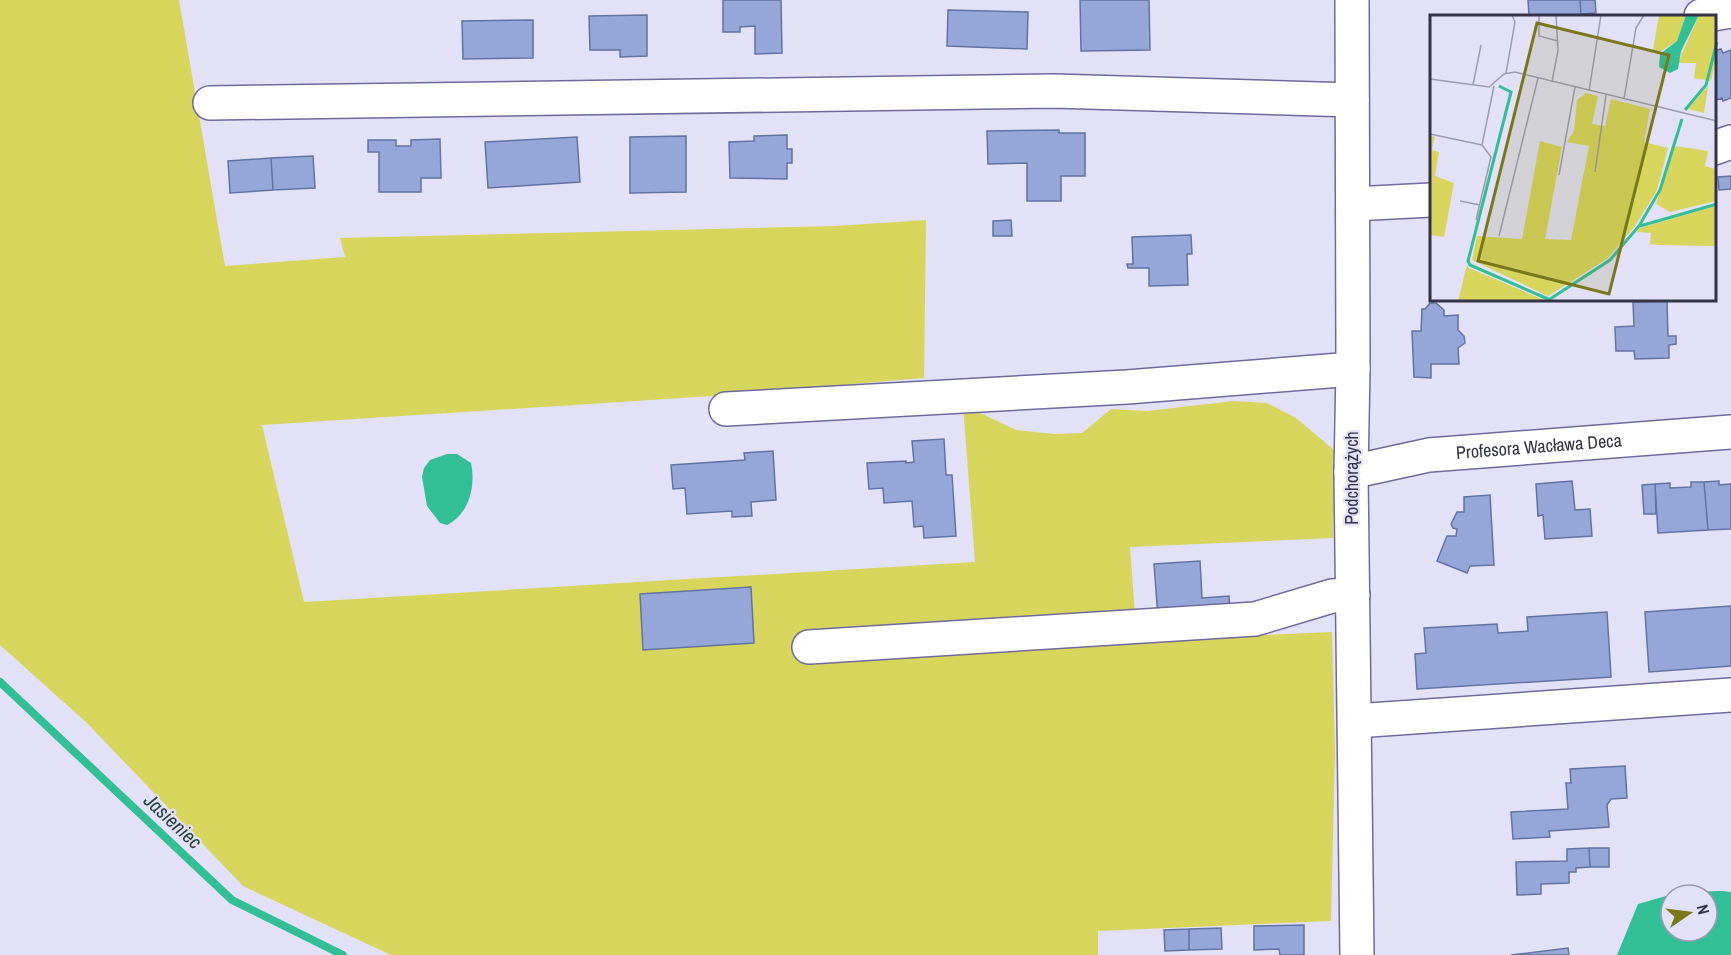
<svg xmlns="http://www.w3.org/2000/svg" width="1731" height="955" font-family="'Archivo Narrow',sans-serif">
  <rect width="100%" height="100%" fill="#e2e1f7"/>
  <path fill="#d7d55b" d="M 0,0 L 179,0 L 225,266 L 345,257 L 340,238 L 836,226 L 926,220 L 924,378 L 713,396 L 262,425 L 304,602 L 975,562 L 963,405 L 1016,430 L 1054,434 L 1082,433 L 1111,409 L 1147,411 L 1233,401 L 1267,403 L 1296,418 L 1334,450 L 1333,538 L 1130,547 L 1137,641 L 1332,632 L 1335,751 L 1331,921 L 1098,931 L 1098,955 L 391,955 L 243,886 L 87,723 L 0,645 Z"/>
  <path fill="#32bf96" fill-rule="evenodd" d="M 447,454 L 457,454 L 471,463 C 476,487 469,514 447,525 L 440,523 L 427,506 L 422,477 L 424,468 L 430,460 Z
    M 1722,891 L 1731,892 L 1731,955 L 1617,955 L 1638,904 L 1680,892 ZM 1671,895 L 1707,895 L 1707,931 L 1671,931 Z"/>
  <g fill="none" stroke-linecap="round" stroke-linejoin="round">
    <path stroke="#32bf96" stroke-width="8" d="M 0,682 L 232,900 L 343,955"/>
  </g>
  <path fill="#95a7d9" stroke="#6273a1" stroke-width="1.5" d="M 723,0 L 781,0 L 782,53 L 755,54 L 755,26 L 740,27 L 740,32 L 723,32 Z
    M 1080,0 L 1149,0 L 1150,50 L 1081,51 Z
    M 1528,0 L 1580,0 L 1581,16 L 1529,16 Z
    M 1580,0 L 1595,0 L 1596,13 L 1581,14 Z
    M 948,10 L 1028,12 L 1027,49 L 947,46 Z
    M 647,15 L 647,56 L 620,57 L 620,50 L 590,50 L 589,16 Z
    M 533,20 L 533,58 L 463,59 L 462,21 Z
    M 1721,49 L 1723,53 L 1731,50 L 1731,98 L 1723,101 L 1722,98 L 1714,101 L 1714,51 Z
    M 1059,130 L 1059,133 L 1085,133 L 1085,176 L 1061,176 L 1061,201 L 1027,201 L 1027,163 L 988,164 L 987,131 Z
    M 787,135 L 787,149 L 792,149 L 792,163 L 787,163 L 787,179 L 730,178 L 729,142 L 754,141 L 754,136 Z
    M 686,136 L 686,192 L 630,193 L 630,137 Z
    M 577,137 L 580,182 L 488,188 L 485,142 Z
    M 440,139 L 441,178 L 421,178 L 421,192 L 379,192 L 379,152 L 368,152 L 368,140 L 396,140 L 396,146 L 411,146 L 411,140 Z
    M 313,156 L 315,188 L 273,190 L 271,158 Z
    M 271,158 L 273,190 L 230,193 L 228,161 Z
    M 1731,176 L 1731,189 L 1719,190 L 1718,177 Z
    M 1011,220 L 1012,236 L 993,236 L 993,221 Z
    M 1191,235 L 1192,254 L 1187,254 L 1188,285 L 1149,286 L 1149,268 L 1128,268 L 1127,264 L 1133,264 L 1132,237 Z
    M 1667,301 L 1668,336 L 1676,336 L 1676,344 L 1669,345 L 1669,358 L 1635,359 L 1634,351 L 1616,351 L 1615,327 L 1634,326 L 1633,302 Z
    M 1430,303 L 1436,303 L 1444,310 L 1444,316 L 1458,315 L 1458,330 L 1464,336 L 1465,343 L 1458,348 L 1459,364 L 1431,364 L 1431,378 L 1414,377 L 1412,331 L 1421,331 L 1422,309 L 1425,309 Z
    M 944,439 L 946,475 L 952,475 L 956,536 L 924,538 L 923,526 L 914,527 L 912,501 L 884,503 L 883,488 L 869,489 L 867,463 L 906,461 L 906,463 L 914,462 L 912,441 Z
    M 773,451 L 776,500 L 751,502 L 752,516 L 732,517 L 732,511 L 687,514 L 685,488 L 673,489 L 671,465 L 745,460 L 744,453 Z
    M 1572,481 L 1575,510 L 1590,509 L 1592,536 L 1545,539 L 1543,515 L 1538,516 L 1536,484 Z
    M 1719,481 L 1719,485 L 1731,484 L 1731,529 L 1708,530 L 1704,482 Z
    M 1691,482 L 1704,482 L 1708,530 L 1658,533 L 1655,484 L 1670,483 L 1670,488 L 1691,487 Z
    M 1655,484 L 1656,514 L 1644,514 L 1642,485 Z
    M 1490,495 L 1494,565 L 1470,566 L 1467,573 L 1437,561 L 1447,536 L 1456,536 L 1457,529 L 1453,528 L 1451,524 L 1457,512 L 1464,512 L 1464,497 Z
    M 1200,561 L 1202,598 L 1229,596 L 1230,613 L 1158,618 L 1154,564 Z
    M 751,587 L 754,643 L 643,650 L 640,594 Z
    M 1731,606 L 1731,666 L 1649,672 L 1645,612 Z
    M 1607,612 L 1611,677 L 1417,689 L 1415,654 L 1426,653 L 1424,628 L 1497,624 L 1498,633 L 1528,631 L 1527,617 Z
    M 1625,766 L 1627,798 L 1611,799 L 1607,805 L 1609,827 L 1549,831 L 1550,837 L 1513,839 L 1511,812 L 1568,809 L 1566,783 L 1571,783 L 1570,769 Z
    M 1589,848 L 1590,867 L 1576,868 L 1576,872 L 1569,872 L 1569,883 L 1541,884 L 1541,894 L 1517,895 L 1516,862 L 1567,861 L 1567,849 Z
    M 1589,848 L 1609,848 L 1609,867 L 1590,867 Z
    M 1304,925 L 1304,955 L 1280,955 L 1279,949 L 1254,950 L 1254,926 Z
    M 1221,928 L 1222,949 L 1189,950 L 1189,929 Z
    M 1189,929 L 1189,950 L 1165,951 L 1164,930 Z
    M 1568,948 L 1569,955 L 1511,955 Z"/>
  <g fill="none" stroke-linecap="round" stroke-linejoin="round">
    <g stroke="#6f6a9b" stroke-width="36">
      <g id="minor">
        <path d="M 1352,0 L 1353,369 L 1351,472 L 1357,955"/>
        <path d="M 1701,16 L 1731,11"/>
        <path d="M 210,103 L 1054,91 L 1352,100"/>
        <path d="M 1714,148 L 1731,142"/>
        <path d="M 1353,204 L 1431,200"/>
        <path d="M 726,409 L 1127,387 L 1353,369"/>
        <path id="s1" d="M 1351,472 L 1429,455 L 1731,432"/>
        <path d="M 809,647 L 1255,619 L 1332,596 L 1353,595"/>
        <path d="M 1355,721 L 1731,695"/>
      </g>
    </g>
    <use href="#minor" stroke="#fff" stroke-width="33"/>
  </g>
  <g text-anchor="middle" stroke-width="4.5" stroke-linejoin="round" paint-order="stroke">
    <g font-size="18" fill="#343247" stroke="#e2e1f7">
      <text dy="6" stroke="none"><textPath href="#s1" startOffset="190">Profesora Wacława Deca</textPath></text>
      <text transform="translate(1352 478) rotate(-90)" y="6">Podchorążych</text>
    </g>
    <g font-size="20" font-style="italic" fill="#28443a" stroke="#e2e1f7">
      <text transform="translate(173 821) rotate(43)" y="7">Jasieniec</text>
    </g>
  </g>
  <g transform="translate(1430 15)">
    <rect width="286" height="286" fill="#e2e1f7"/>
    <path d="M 229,0 L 256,0 L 247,26 L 231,36 L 223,35 ZM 269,0 L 286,0 L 286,42 L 281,66 L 264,63 L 266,48 L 248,48 ZM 278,71 L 274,98 L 258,94 ZM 156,78 L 168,81 L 162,109 L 175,111 L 181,84 L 220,94 L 214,127 L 238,133 L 227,175 L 205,211 L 178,243 L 118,281 L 42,245 L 47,221 L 92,224 L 110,126 L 132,132 L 115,224 L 141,225 L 159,131 L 137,127 L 144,116 L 147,85 ZM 0,121 L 5,122 L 2,135 L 9,137 L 5,161 L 24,168 L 14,222 L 0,220 ZM 245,131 L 278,136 L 275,151 L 286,154 L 286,186 L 240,197 L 226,189 ZM 286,191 L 286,231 L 229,230 L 220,229 L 221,218 L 207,217 L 210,213 ZM 37,250 L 39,253 L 114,285 L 28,286 Z" fill="#d7d55b"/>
    <path d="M 256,0 L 269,0 L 251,36 L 248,54 L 240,58 L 229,52 L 230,39 L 247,26 Z" fill="#32bf96"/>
    <path fill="none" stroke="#32bf96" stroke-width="3" d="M 69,71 L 81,77 L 38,246 L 40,250 L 118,284M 255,95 L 276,70 L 287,27M 210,211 L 287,189M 117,286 L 180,245 L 209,211 L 230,175 L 252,104"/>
    <path fill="none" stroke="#9c9bb1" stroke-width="1.5" d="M 109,0 L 109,21 L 128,26M 76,58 L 85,7 L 82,0M 0,64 L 59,72 L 74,59 L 85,57 L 287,106M 122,67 L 128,35 L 126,0M 43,70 L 51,30M 159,76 L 171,0M 194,84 L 206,13 L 214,0M 0,119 L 52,130M 165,157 L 176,80M 129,160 L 145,72M 30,186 L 50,190M 46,205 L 61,142 L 52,130 L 64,71M 69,221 L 108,63"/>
    <path fill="#78771c" fill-opacity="0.15" stroke="#78771c" stroke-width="3" d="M 107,8 L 239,40 L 179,279 L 48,246 Z"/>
    <rect width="286" height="286" fill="none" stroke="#343247" stroke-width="3"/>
  </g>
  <g transform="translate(1689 913) rotate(76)"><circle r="28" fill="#e2e1f7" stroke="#9c9bb1" stroke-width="1.5"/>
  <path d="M0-4.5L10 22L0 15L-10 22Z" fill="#78771c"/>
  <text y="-9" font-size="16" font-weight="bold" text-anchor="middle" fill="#343247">N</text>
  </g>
</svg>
